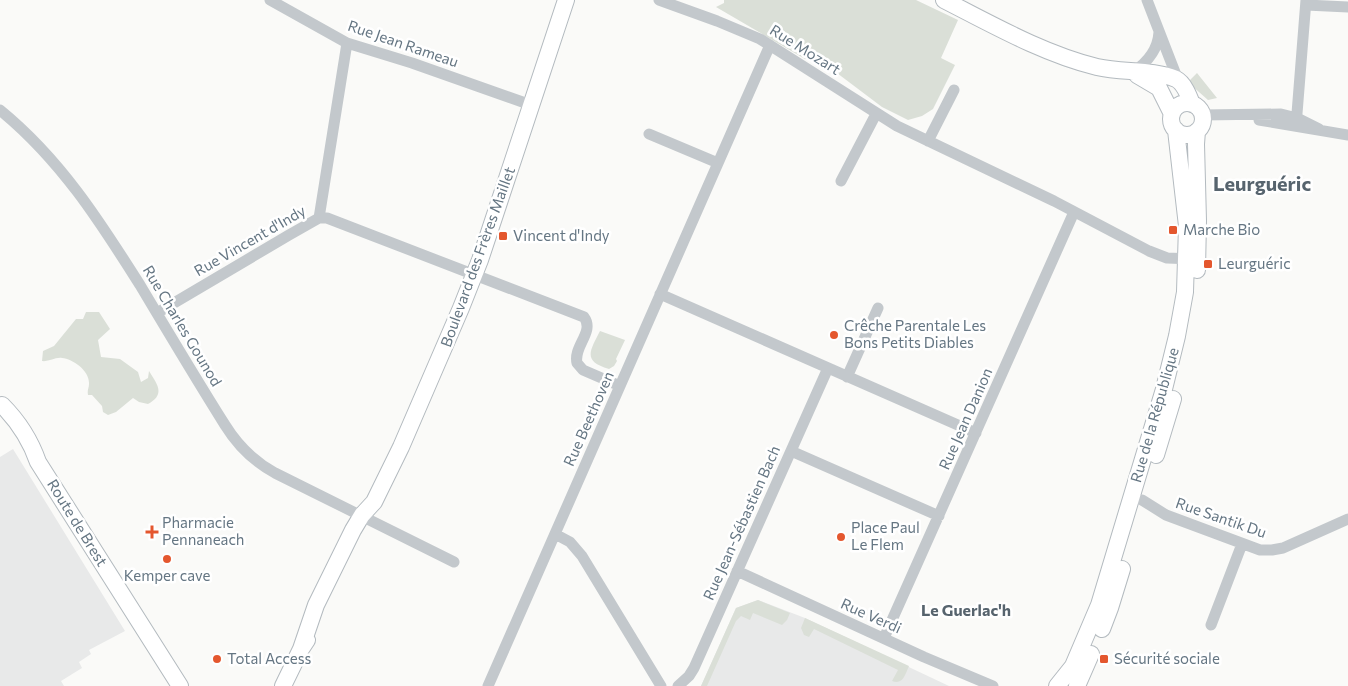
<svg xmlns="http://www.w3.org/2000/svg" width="1348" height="686" font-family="Commissioner,sans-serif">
  <rect width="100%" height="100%" fill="#fafaf8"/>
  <path fill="#e8e9e9" d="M 13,449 L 125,631 L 89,650 L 91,654 L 79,662 L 82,668 L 61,681 L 64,686 L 0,686 L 0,457 Z
    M 758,600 L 805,618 L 949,686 L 701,686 L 736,608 Z"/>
  <path fill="#dadfd7" d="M 724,0 L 916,0 L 958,20 L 941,58 L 955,65 L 933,109 L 922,116 L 908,120 L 882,107 L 825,64 L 825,59 L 820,54 L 814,57 L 805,59 L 716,7 L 724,3 Z
    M 1197,73 L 1217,98 L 1208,100 L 1191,85 L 1190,80 Z
    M 86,312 L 99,312 L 110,329 L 98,340 L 101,357 L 120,359 L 138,372 L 141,382 L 148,378 L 149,371 C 157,384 166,394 148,404 L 139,402 L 133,398 L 116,412 L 108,415 L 103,412 L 102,406 L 92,395 L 88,395 C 87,390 89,388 89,384 C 90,371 73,359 62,358 C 55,357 49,362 42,361 L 43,351 L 54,346 L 76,319 L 83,319 Z
    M 600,331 L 625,340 L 616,359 L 617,361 L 614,366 L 609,369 C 582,361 590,351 600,331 Z
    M 758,600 L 790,613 L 787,620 L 782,625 L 753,613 L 750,620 L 741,616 L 736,621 L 707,686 L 701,686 L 736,608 Z
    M 805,618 L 909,666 C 905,675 903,685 892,681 L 898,670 L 814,629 L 809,637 L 804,635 L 801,628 Z"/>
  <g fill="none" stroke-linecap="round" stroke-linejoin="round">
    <g stroke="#b3babf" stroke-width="18">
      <path id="secondary" d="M 944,0 C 993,25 1044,54 1097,67 C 1123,73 1152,69 1176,79 C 1184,83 1189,96 1192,104
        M 1137,75 L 1159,88 L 1172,114
        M1171 119a16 16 0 1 1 32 0a16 16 0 1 1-32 0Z
        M 1197,131 L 1196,144 L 1198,221 L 1197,270
        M 2,405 C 19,422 30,439 38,462 L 180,686
        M 1156,455 L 1173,399
        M 1102,629 L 1110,608 L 1122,569
        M 301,649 L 316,605 L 353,530 L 362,515 L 374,502 L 401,447 L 461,308 L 480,260 L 566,0
        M 283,686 L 301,649 L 307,640
        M 1057,686 L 1073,666 L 1099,605 L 1164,389 L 1177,336 L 1185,292 L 1187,226 L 1176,130
        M 1077,686 L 1091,654"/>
    </g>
    <path stroke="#c3c8cc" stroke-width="11" d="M 270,0 L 347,43 L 412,63 L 531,105
      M 659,0 L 717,21 L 760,39 L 897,126 L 1054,201 L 1149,251 L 1167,258 L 1193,259
      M 1147,0 L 1178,80
      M 1306,5 L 1348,7
      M 1133,72 C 1148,62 1158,50 1159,32
      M 0,110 C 60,159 99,220 140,285 C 168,332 196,379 225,425 C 238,446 253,461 275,473 L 454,562
      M 1202,115 L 1281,114 L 1297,118 L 1319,129
      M 1259,120 L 1348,135
      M 1296,126 L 1306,0
      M 649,134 L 718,163
      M 928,141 L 954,90
      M 841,181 L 876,114
      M 319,218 L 347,43
      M 660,294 L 976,433
      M 157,313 L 289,235 L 319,218 L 327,218 L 584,317 C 595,332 573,346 577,363 L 583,370 L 620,386
      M 847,377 L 878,308
      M 791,451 L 939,516
      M 1142,500 L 1166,515 L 1260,550 L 1272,550 L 1283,548 L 1348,519
      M 555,534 L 570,542 L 582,556 L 661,686
      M 737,571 L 924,657 L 993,686
      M 1211,625 L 1242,544
      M 884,638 L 1074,212
      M 488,686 L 770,45
      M 678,686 L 689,676 L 694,668 L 828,368"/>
    <use href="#secondary" stroke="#fff" stroke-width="16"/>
  </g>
  <g fill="#e4572e" stroke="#fff" stroke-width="2">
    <rect x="1168" y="225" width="10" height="10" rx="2.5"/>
    <rect x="498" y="231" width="10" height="10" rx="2.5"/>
    <rect x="1203" y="259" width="10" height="10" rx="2.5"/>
    <circle cx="834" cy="335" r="5"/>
    <path d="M149.5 524.5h5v5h5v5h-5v5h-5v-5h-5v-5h5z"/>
    <circle cx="841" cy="537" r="5"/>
    <circle cx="167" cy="559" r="5"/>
    <circle cx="217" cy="659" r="5"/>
    <rect x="1099" y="654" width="10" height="10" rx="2.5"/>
  </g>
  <g text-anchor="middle" stroke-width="5" stroke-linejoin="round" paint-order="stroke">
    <g font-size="15" fill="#657683" stroke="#fff">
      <text transform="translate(403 44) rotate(19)" y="5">Rue Jean Rameau</text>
      <text transform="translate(805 50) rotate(32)" y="5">Rue Mozart</text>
      <text transform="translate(250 241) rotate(-30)" y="5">Rue Vincent d'Indy</text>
      <text transform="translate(478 257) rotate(-70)" y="5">Boulevard des Frères Maillet</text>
      <text transform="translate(182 326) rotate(59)" y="5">Rue Charles Gounod</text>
      <text transform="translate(1155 415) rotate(-74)" y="5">Rue de la République</text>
      <text transform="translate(589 419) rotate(-66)" y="5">Rue Beethoven</text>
      <text transform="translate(966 419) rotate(-66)" y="5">Rue Jean Danion</text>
      <text transform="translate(1221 518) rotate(19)" y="5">Rue Santik Du</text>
      <text transform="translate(77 523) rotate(58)" y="5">Route de Brest</text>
      <text transform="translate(742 523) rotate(-66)" y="5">Rue Jean-Sébastien Bach</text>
      <text transform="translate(871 616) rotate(24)" y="5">Rue Verdi</text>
    </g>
    <g font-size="15" fill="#657683" stroke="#fff" text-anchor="start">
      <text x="1183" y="235">Marche Bio</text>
      <text x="513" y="241">Vincent d'Indy</text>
      <text x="1218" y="269">Leurguéric</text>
      <text x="844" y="331">Crêche Parentale Les<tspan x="844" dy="17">Bons Petits Diables</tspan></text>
      <text x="162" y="528">Pharmacie<tspan x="162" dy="17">Pennaneach</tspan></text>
      <text x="851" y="533">Place Paul<tspan x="851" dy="17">Le Flem</tspan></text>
      <text x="167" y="581" text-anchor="middle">Kemper cave</text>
      <text x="227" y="664">Total Access</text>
      <text x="1114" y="664">Sécurité sociale</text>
    </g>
    <g font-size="16" font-weight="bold" fill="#57646e" stroke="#fff">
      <text x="966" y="616">Le Guerlac'h</text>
    </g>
    <g font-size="20" font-weight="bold" fill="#57646e" stroke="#fff">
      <text x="1262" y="191">Leurguéric</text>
    </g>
  </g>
</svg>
